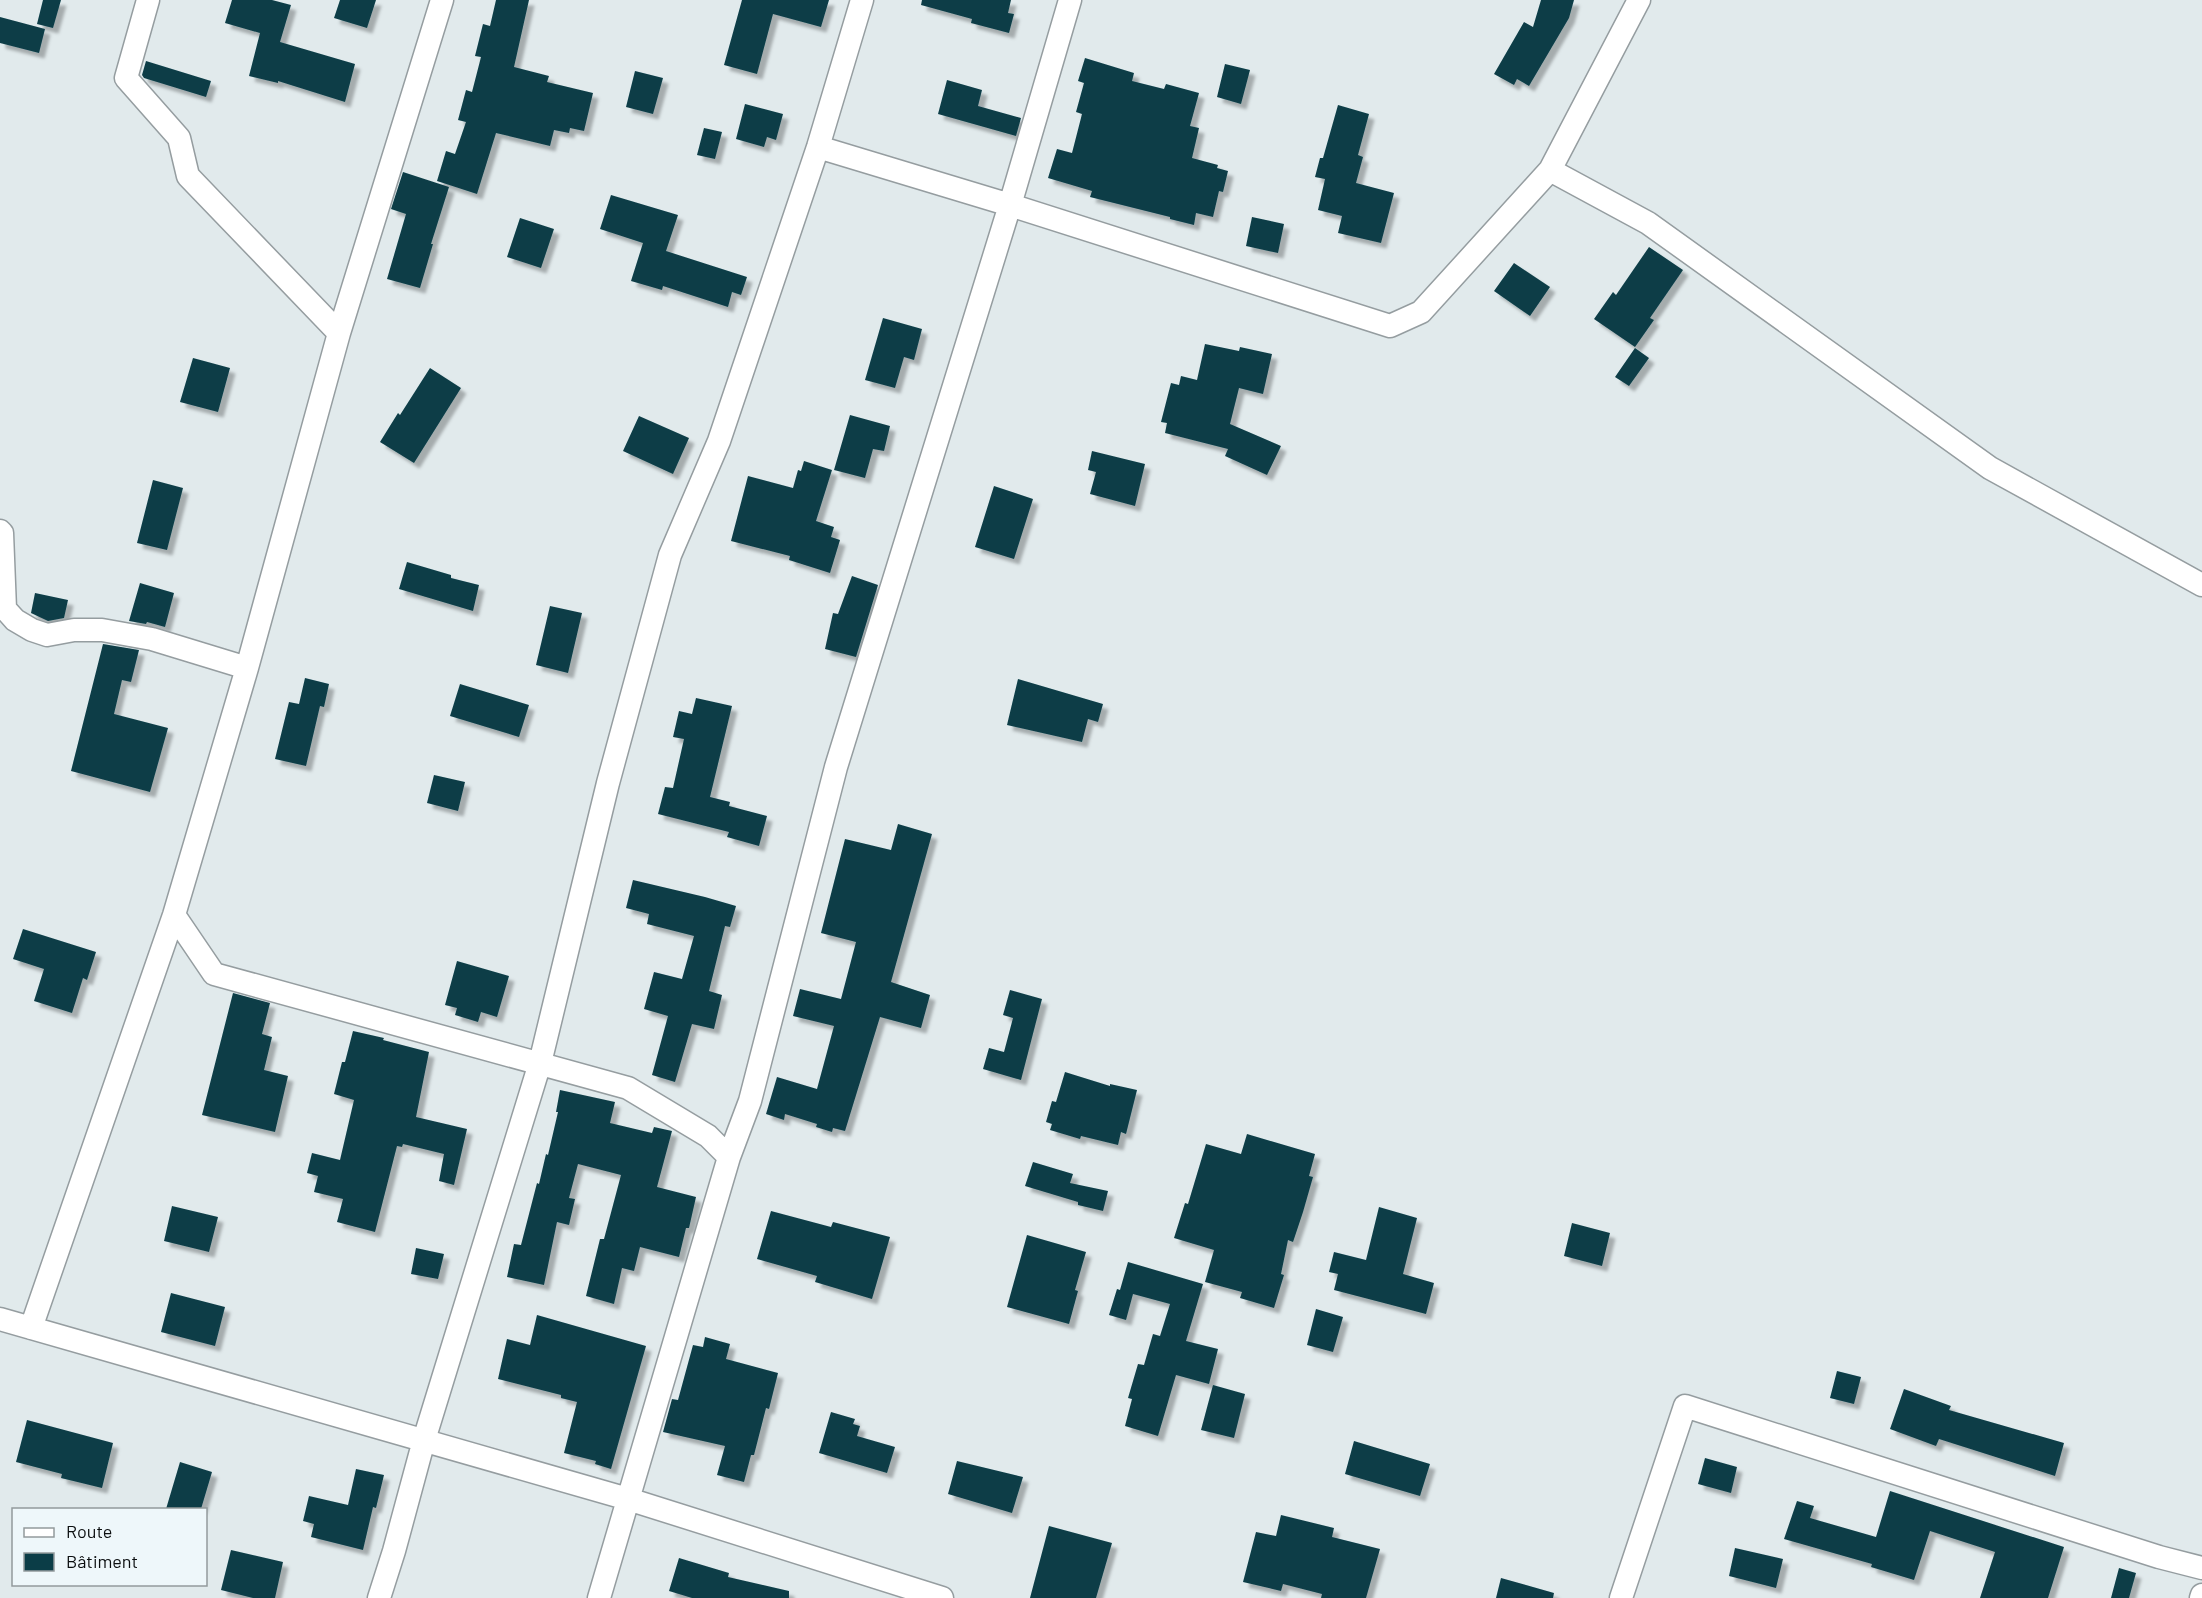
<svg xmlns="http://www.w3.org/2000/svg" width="2202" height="1598" font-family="Barlow,sans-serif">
  <defs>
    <filter id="shadow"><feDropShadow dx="5.5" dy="5.5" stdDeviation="1.5" flood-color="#0004"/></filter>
  </defs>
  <rect width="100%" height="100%" fill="#e1eaec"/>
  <path fill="#0b3d47" filter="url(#shadow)" d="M 43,0 L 61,0 L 53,28 L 37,24 Z
    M 232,0 L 272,0 L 291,5 L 280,42 L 355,64 L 345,102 L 278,81 L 278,83 L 249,76 L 260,33 L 225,23 Z
    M 340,0 L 376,0 L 367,28 L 334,18 Z
    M 496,0 L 529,0 L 514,67 L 549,76 L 547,82 L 593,93 L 584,131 L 570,128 L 569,133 L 554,130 L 550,146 L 496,133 L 477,194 L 437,181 L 446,151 L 455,154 L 466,122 L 458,120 L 466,90 L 472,92 L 481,57 L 475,56 L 483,24 L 490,26 Z
    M 742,0 L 829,0 L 821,27 L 773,14 L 757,74 L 724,65 Z
    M 922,0 L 1011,0 L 1008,13 L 1014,14 L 1009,33 L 971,23 L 972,19 L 921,5 Z
    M 1541,0 L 1574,0 L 1569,18 L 1529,86 L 1517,79 L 1514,85 L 1494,74 L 1524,22 L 1533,27 Z
    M 0,17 L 45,29 L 39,53 L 0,43 Z
    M 1085,58 L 1134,73 L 1132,81 L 1164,89 L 1166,84 L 1199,93 L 1190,126 L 1199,128 L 1192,158 L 1218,165 L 1217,168 L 1228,171 L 1223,192 L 1219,191 L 1213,217 L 1196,213 L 1194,225 L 1170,219 L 1170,217 L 1090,197 L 1092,191 L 1048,178 L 1057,149 L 1072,153 L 1082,114 L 1076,112 L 1084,83 L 1078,81 Z
    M 146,61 L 211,81 L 206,97 L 144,78 L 142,75 Z
    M 1225,64 L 1250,70 L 1241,104 L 1217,97 Z
    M 635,71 L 663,78 L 653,114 L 626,107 Z
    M 947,80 L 982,90 L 978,106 L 1021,118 L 1016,136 L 938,114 Z
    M 745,104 L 783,114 L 776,140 L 767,137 L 764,147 L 736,139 Z
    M 1338,105 L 1369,114 L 1358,155 L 1363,157 L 1356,183 L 1394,193 L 1381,243 L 1338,233 L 1342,216 L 1318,210 L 1325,179 L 1315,177 L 1320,158 L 1323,158 Z
    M 704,128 L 722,132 L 715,159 L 697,155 Z
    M 403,172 L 449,187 L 431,244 L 433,244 L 420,288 L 387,279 L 406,214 L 391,209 Z
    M 611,195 L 678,215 L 666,251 L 747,277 L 741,295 L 732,292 L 728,307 L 663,286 L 662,290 L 631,281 L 643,243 L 600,229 Z
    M 1252,217 L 1284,224 L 1278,253 L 1246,246 Z
    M 520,218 L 554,229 L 541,268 L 507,257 Z
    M 1649,247 L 1683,270 L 1650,318 L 1654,320 L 1635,347 L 1594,319 L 1613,292 L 1616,295 Z
    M 1514,263 L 1550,287 L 1530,316 L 1494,291 Z
    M 883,318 L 922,329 L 914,360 L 904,357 L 895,388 L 865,380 Z
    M 1205,344 L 1239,351 L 1240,347 L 1272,354 L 1263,394 L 1239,388 L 1230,424 L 1281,446 L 1267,475 L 1225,456 L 1228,449 L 1165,433 L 1167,423 L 1161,422 L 1171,383 L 1179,385 L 1181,376 L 1197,380 Z
    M 1635,348 L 1649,358 L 1629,386 L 1615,377 Z
    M 193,358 L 230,368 L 218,412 L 180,402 Z
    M 430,368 L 461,388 L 414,463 L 380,442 L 398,413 L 400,415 Z
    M 850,415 L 890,426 L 884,451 L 873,449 L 865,478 L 834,470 Z
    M 639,416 L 689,438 L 673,474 L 623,451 Z
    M 1092,451 L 1145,464 L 1135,506 L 1090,494 L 1096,472 L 1088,470 Z
    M 804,461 L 832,470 L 816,521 L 834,527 L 831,537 L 840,540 L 830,573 L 789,560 L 790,556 L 731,541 L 748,476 L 793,488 L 798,470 L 801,471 Z
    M 153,480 L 183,488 L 167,550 L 137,543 Z
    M 994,486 L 1033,499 L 1014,559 L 975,547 Z
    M 407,562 L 451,575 L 451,578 L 479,585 L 473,611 L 399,589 Z
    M 852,576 L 878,585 L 856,657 L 825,649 L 833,613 L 838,614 Z
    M 140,583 L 174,593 L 165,627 L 147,622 L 146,624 L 129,621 Z
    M 35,593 L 68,600 L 64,618 L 48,621 L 31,613 Z
    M 550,606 L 582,613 L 568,673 L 536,665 Z
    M 103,644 L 139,650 L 131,682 L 122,680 L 114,714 L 168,728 L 150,792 L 71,771 Z
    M 305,678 L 329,684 L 324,707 L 320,706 L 306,766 L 275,759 L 289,702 L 299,704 Z
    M 1018,679 L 1103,704 L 1098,722 L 1088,719 L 1082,742 L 1007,725 Z
    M 460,684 L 529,705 L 519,737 L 450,716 Z
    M 696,698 L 732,706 L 710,797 L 730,802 L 729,806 L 767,816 L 759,846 L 727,837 L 729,832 L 658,814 L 665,787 L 673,788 L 684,739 L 673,737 L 679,711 L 692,714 Z
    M 434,775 L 465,782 L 458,811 L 427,803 Z
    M 898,824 L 932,834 L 891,982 L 930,995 L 921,1028 L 880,1017 L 845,1131 L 833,1128 L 832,1132 L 816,1127 L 817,1124 L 785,1114 L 784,1120 L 766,1114 L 777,1077 L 817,1089 L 834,1026 L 793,1016 L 800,989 L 841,999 L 856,942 L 821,933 L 845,839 L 891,850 Z
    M 633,880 L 705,897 L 736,906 L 730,927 L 725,926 L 709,991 L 722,995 L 714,1029 L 692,1024 L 675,1082 L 652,1075 L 668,1016 L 644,1009 L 654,972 L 682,979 L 694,936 L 647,924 L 649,914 L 626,908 Z
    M 23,929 L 96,952 L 87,980 L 83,978 L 72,1013 L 34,1001 L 44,969 L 13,959 Z
    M 457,961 L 509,976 L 497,1017 L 481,1012 L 478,1022 L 455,1015 L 457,1008 L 445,1005 Z
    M 1010,990 L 1042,999 L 1021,1080 L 983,1069 L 989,1048 L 1004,1052 L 1013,1018 L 1003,1015 Z
    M 233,993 L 270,1003 L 262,1034 L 272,1037 L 264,1070 L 288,1076 L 275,1132 L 202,1115 Z
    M 353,1031 L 384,1038 L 383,1040 L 429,1052 L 416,1117 L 467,1129 L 454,1185 L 439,1181 L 444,1154 L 403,1144 L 402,1147 L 397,1146 L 375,1232 L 337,1222 L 343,1199 L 314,1192 L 318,1176 L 307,1173 L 312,1153 L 340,1160 L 354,1100 L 334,1094 L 342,1062 L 345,1062 Z
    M 1065,1072 L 1110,1086 L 1110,1084 L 1137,1090 L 1126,1134 L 1121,1132 L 1118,1145 L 1081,1136 L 1080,1139 L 1050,1130 L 1052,1124 L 1046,1122 L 1052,1101 L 1056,1102 Z
    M 560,1090 L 615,1102 L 610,1123 L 652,1133 L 654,1127 L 672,1131 L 657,1187 L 696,1197 L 689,1228 L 686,1228 L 679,1257 L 640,1247 L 634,1271 L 622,1268 L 614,1304 L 586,1296 L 600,1239 L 604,1239 L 621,1175 L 578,1164 L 569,1198 L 575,1199 L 569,1225 L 557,1222 L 544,1285 L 507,1277 L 514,1244 L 521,1245 L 537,1183 L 539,1184 L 546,1154 L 548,1155 L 558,1112 L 556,1112 Z
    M 1247,1134 L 1315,1154 L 1309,1176 L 1313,1177 L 1303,1212 L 1293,1242 L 1288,1240 L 1281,1274 L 1284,1275 L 1274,1308 L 1240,1298 L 1242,1292 L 1205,1282 L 1214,1250 L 1174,1238 L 1185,1203 L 1188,1204 L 1206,1144 L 1241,1154 Z
    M 1033,1162 L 1073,1174 L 1070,1183 L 1108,1191 L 1103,1211 L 1078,1205 L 1078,1202 L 1025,1186 Z
    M 172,1206 L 218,1217 L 209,1252 L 164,1241 Z
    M 1379,1207 L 1417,1218 L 1403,1274 L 1434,1283 L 1426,1314 L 1334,1290 L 1338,1274 L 1329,1272 L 1334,1252 L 1366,1260 Z
    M 771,1211 L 831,1227 L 833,1222 L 890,1237 L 872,1299 L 815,1282 L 817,1276 L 757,1259 Z
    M 1572,1223 L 1610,1233 L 1602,1266 L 1564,1256 Z
    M 1027,1235 L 1086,1252 L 1075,1290 L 1078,1291 L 1069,1324 L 1007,1307 Z
    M 416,1248 L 444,1254 L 438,1279 L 411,1274 Z
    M 1128,1262 L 1203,1284 L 1186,1341 L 1218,1349 L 1209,1384 L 1176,1375 L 1158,1436 L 1125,1426 L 1132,1399 L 1128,1398 L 1138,1364 L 1144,1365 L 1153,1334 L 1160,1336 L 1170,1304 L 1133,1294 L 1126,1320 L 1109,1315 L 1117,1289 L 1120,1290 Z
    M 171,1293 L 225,1307 L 215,1346 L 161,1332 Z
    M 1316,1309 L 1343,1317 L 1333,1352 L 1307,1345 Z
    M 537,1315 L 646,1346 L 611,1469 L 595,1464 L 596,1461 L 564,1453 L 577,1402 L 561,1398 L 561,1395 L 498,1379 L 507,1339 L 530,1345 Z
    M 705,1337 L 730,1344 L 726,1359 L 778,1373 L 769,1409 L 766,1408 L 754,1455 L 751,1455 L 744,1482 L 717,1475 L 725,1446 L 663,1432 L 672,1399 L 678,1400 L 693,1345 L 703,1347 Z
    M 1837,1371 L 1861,1377 L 1854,1404 L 1830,1398 Z
    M 1213,1385 L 1245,1394 L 1234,1438 L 1201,1430 Z
    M 1904,1389 L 1951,1406 L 1949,1410 L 2064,1443 L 2055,1476 L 1939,1439 L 1936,1446 L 1890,1429 Z
    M 831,1412 L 855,1419 L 853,1424 L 860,1426 L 857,1436 L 895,1447 L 887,1473 L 819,1453 Z
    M 27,1420 L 113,1443 L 102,1488 L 61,1478 L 62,1474 L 16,1462 Z
    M 1354,1441 L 1430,1464 L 1420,1496 L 1345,1474 Z
    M 1705,1458 L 1737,1467 L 1731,1493 L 1698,1484 Z
    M 957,1461 L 1023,1477 L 1012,1513 L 948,1494 Z
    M 180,1462 L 212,1472 L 201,1509 L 166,1509 Z
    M 356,1469 L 384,1475 L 376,1508 L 373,1507 L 363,1550 L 311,1537 L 314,1524 L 303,1521 L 309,1496 L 348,1505 Z
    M 1890,1491 L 2064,1547 L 2048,1598 L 1980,1598 L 1995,1552 L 1930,1531 L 1914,1580 L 1871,1567 L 1872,1564 L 1784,1539 L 1797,1501 L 1814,1506 L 1810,1518 L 1876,1537 Z
    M 1281,1515 L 1334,1528 L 1332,1537 L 1380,1549 L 1366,1598 L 1321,1598 L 1322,1594 L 1283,1584 L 1281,1591 L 1243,1582 L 1256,1532 L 1276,1536 Z
    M 1049,1526 L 1112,1543 L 1096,1598 L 1030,1598 Z
    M 1735,1548 L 1783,1559 L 1776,1588 L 1729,1576 Z
    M 231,1550 L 283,1562 L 275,1598 L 253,1598 L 221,1590 Z
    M 679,1558 L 729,1573 L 728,1577 L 789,1591 L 789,1598 L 692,1598 L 669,1591 Z
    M 2119,1568 L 2136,1573 L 2129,1598 L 2111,1598 Z
    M 1501,1578 L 1554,1593 L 1553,1598 L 1496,1598 Z"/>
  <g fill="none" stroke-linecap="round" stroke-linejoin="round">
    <g stroke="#959da0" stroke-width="25">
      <path id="minor" d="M 148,0 L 126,78 L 179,138 L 188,176 L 339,333
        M 818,147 L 1010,205 L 1390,326 L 1421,312 L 1550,170 L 1639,0
        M 1550,170 L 1648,223 L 1990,468 L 2202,585
        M 0,531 L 2,533 L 5,609 L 15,620 L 32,630 L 47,635 L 74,630 L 102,630 L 152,639 L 247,668
        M 174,915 L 214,974 L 628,1088 L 708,1136 L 729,1157
        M 0,1319 L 628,1499 L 942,1598
        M 31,1328 L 174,915 L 247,668 L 339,333 L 442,0
        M 379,1598 L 394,1551 L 424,1440 L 540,1063 L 608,783 L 670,555 L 719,441 L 818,147 L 862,0
        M 599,1598 L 729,1157 L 750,1101 L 836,767 L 1010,205 L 1070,0
        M 1621,1598 L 1685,1406 L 2159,1557 L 2202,1568
        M 2201,1598 L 2202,1595"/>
    </g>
    <use href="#minor" stroke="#fff" stroke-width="22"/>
  </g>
  <rect x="12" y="1508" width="195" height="78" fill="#eef7fa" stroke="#939a9c" stroke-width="1.5"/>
  <rect x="24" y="1528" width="30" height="9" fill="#ffffff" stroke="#939a9c" stroke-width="1.5"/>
  <text x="66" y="1538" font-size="18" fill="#0b0e0f">Route</text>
  <rect x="24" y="1553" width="30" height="18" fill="#0b3d47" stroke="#939a9c" stroke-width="1.5"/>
  <text x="66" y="1568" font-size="18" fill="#0b0e0f">Bâtiment</text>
</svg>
